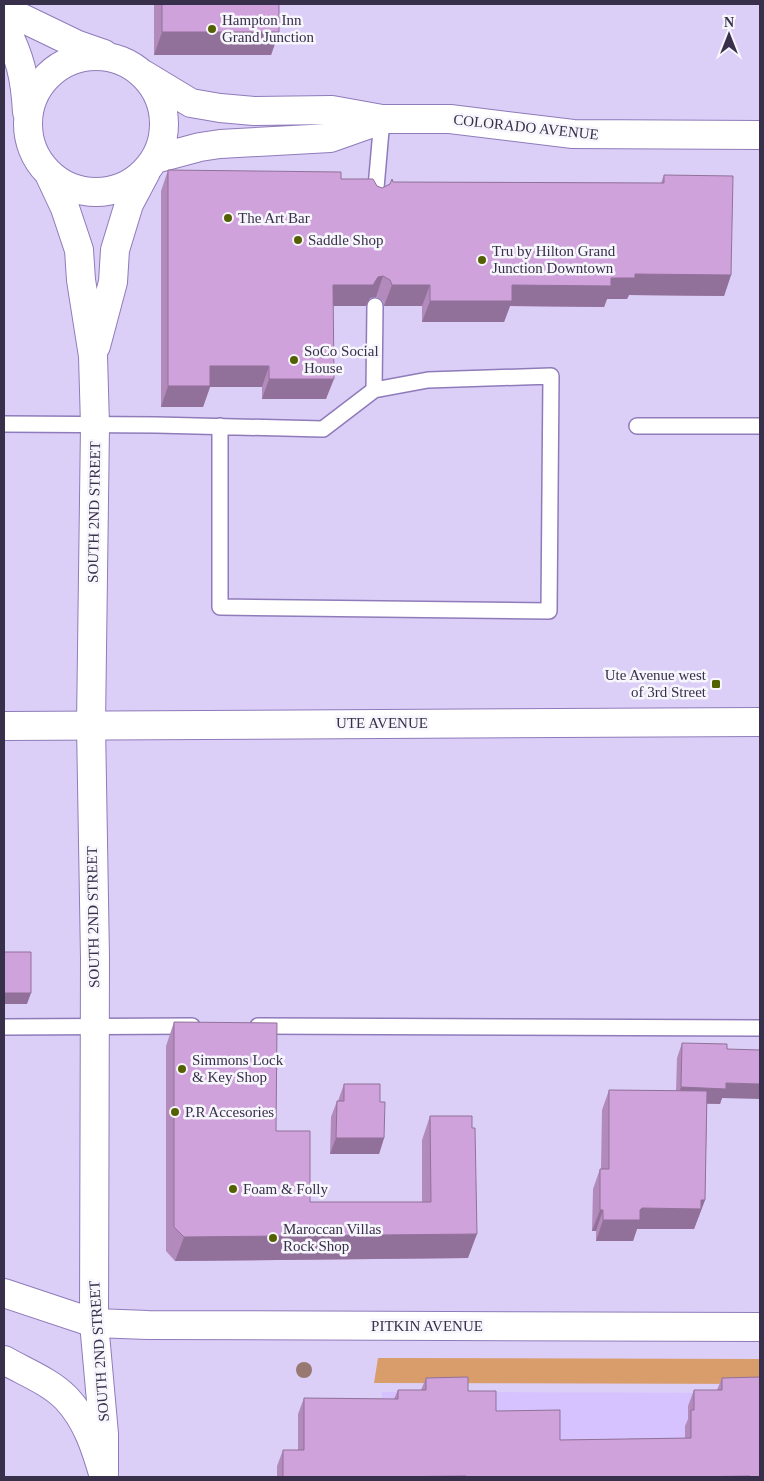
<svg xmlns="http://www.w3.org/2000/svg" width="764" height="1481" font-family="'Times New Roman',serif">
  <rect width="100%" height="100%" fill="#dbcff8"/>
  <path fill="#d5c2fe" d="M 382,1392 L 760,1393 L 760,1477 L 382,1477 Z"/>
  <path fill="#d99c6b" d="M 378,1358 L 760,1359 L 760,1384 L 374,1383 Z"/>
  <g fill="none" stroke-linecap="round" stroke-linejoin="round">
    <g stroke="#8f7bb9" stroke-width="18">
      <path id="lane" d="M 375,199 L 382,119
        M 374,390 L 375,306
        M 4,424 L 156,425 L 323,429 L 374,390 L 428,380 L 551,376 L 549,611 L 220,607 L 220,426
        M 637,426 L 760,426
        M 258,1026 L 760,1028
        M 4,1027 L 192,1026"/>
    </g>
    <g stroke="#8f7bb9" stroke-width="30">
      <path id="street" d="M 4,12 L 22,18 L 78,45 L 104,54
        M 4,25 C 20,57 25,76 27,112
        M28 124a68 68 0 1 1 136 0a68 68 0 1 1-136 0Z
        M 143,74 L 191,103 L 220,108 L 254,111 L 332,110 L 382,119 L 450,119 L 573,134 L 760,135
        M 155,159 L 200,147 L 220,144 L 330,138 L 381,120
        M 50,176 L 65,208 L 79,250 L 81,280 L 93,356 L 95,425 L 91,725 L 95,958 L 94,1323 L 104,1434 L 104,1472
        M 96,346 L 113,282 L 115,250 L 129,204 L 146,172"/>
    </g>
    <g stroke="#8f7bb9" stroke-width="30">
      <path id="highway" d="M 4,726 L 760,722
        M 4,1293 L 94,1323 L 148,1325 L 760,1327
        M 4,1360 C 25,1372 49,1381 66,1398 C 87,1420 96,1449 104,1477"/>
    </g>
    <use href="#lane" stroke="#fff" stroke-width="15"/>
    <use href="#street" stroke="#fff" stroke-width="28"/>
    <use href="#highway" stroke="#fff" stroke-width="28"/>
  </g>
  <circle fill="#977972" cx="304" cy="1370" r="8"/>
  <path fill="#b28bbc" d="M 154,4 L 279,4 L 279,32 L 271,55 L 154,55 Z
    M 168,170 L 341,179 L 377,186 L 382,188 L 393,182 L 661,183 L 664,175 L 731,275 L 724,296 L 629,295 L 627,299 L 607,299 L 604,307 L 510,306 L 504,322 L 422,322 L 422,306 L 384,306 L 383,301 L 376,297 L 370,298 L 366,306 L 333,306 L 326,399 L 262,399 L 262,387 L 210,387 L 203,407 L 161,407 L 161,191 Z
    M 174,1022 L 276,1131 L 310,1202 L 422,1202 L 422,1140 L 430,1116 L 468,1258 L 175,1261 L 166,1251 L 166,1046 Z
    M 682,1043 L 722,1098 L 720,1104 L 707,1104 L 705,1200 L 694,1229 L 637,1229 L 633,1241 L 596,1241 L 596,1231 L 592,1231 L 593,1189 L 600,1169 L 601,1169 L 602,1110 L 609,1090 L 676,1091 L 677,1058 Z
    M 344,1084 L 380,1102 L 384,1138 L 379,1154 L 330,1154 L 331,1117 L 337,1101 L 338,1101 Z
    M 426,1378 L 468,1391 L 496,1411 L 560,1440 L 685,1438 L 685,1426 L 688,1419 L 688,1406 L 694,1390 L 717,1390 L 722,1378 L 760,1477 L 277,1477 L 277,1466 L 283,1450 L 298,1450 L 298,1414 L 304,1398 L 394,1399 L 398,1390 L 421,1390 Z"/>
  <path fill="#917199" d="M 162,32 L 279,32 L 271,55 L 154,55 Z
    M 635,274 L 731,275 L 724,296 L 629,295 L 627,299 L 607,299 L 604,307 L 510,306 L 504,322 L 422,322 L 430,301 L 512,285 L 611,278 Z
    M 383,276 L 376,297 L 370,298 L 366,306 L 326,306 L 333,285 Z
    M 392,285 L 430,285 L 422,306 L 384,306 Z
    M 210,366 L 269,366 L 262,387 L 210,387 L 203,407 L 161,407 L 168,386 Z
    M 269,379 L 334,379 L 326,399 L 262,399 Z
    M 4,993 L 31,993 L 27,1004 L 4,1004 Z
    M 726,1083 L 760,1084 L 760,1099 L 722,1098 L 720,1104 L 676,1102 L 681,1087 Z
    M 336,1138 L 384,1138 L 379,1154 L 330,1154 Z
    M 701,1200 L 705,1200 L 694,1229 L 637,1229 L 633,1241 L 596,1241 L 603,1220 L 640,1210 L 642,1208 Z
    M 600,1210 L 603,1210 L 596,1231 L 592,1231 Z
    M 477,1234 L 468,1258 L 175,1261 L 184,1237 Z
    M 466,1476 L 466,1477 L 379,1477 Z
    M 750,1476 L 749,1477 L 684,1477 Z"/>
  <path fill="#cfa2db" stroke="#917199" d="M 162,4 L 279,4 L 279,32 L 162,32 Z
    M 168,170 L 341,172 L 341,179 L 373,179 L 377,186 L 382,188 L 390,184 L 392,179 L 393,182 L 664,183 L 664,175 L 733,176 L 731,275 L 635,274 L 635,278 L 611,278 L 611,286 L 512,285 L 512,301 L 430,301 L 430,285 L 392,285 L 390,280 L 383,276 L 378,277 L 373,285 L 333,285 L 334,379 L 269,379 L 269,366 L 210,366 L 210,386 L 168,386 Z
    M 4,952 L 31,952 L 31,993 L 4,993 Z
    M 174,1022 L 277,1023 L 276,1131 L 310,1131 L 310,1202 L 431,1202 L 430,1116 L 472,1116 L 472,1128 L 475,1128 L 477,1234 L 184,1237 L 174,1227 Z
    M 682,1043 L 727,1044 L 727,1049 L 760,1050 L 760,1084 L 726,1083 L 726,1089 L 681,1087 Z
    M 344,1084 L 380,1084 L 380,1102 L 385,1102 L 384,1138 L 336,1138 L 337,1101 L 344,1101 Z
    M 609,1090 L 707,1091 L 705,1200 L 701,1200 L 701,1209 L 642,1208 L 640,1210 L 640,1220 L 603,1220 L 603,1210 L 600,1210 L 600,1169 L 609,1169 Z
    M 468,1377 L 468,1391 L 496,1391 L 496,1411 L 560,1410 L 560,1440 L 691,1438 L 691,1410 L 694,1410 L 694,1390 L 722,1390 L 722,1378 L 760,1377 L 760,1477 L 750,1477 L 750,1476 L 684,1477 L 466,1477 L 466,1476 L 379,1477 L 283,1477 L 283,1450 L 304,1450 L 304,1398 L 398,1399 L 398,1390 L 426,1390 L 426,1378 Z"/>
  <g fill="#546102" stroke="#f8f6fd" stroke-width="2">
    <circle cx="212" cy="29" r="5"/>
    <circle cx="228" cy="218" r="5"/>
    <circle cx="298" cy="240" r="5"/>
    <circle cx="482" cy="260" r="5"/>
    <circle cx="294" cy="360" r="5"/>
    <rect x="711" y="679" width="10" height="10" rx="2.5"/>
    <circle cx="182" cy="1069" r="5"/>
    <circle cx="175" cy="1112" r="5"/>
    <circle cx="233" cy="1189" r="5"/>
    <circle cx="273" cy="1238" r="5"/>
  </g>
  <g text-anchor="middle" stroke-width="5" stroke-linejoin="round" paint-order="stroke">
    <g font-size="15" fill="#38304a" stroke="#f8f6fd" text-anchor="start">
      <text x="222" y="25">Hampton Inn<tspan x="222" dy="17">Grand Junction</tspan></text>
      <text x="238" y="223">The Art Bar</text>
      <text x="308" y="245">Saddle Shop</text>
      <text x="492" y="256">Tru by Hilton Grand<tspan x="492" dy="17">Junction Downtown</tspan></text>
      <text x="304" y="356">SoCo Social<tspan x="304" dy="17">House</tspan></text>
      <text x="706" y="680" text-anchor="end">Ute Avenue west<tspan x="706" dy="17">of 3rd Street</tspan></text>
      <text x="192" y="1065">Simmons Lock<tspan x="192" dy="17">&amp; Key Shop</tspan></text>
      <text x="185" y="1117">P.R Accesories</text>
      <text x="243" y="1194">Foam &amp; Folly</text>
      <text x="283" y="1234">Maroccan Villas<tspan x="283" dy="17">Rock Shop</tspan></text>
    </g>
    <g font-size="15" fill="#38304a" stroke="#f8f6fd">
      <text transform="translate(526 127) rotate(6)" y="5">COLORADO AVENUE</text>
      <text transform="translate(94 512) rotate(-89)" y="5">SOUTH 2ND STREET</text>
      <text x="382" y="728">UTE AVENUE</text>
      <text transform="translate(93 917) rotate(-91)" y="5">SOUTH 2ND STREET</text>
      <text x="427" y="1331">PITKIN AVENUE</text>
      <text transform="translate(99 1351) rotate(-94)" y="5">SOUTH 2ND STREET</text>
    </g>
  </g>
  <rect width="764" height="1481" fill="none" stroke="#38304a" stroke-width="10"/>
  <g transform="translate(729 35)" stroke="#f8f6fd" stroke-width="4" paint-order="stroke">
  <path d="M0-4L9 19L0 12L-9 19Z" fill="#38304a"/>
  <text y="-8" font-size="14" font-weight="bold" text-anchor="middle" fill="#38304a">N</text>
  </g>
</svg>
